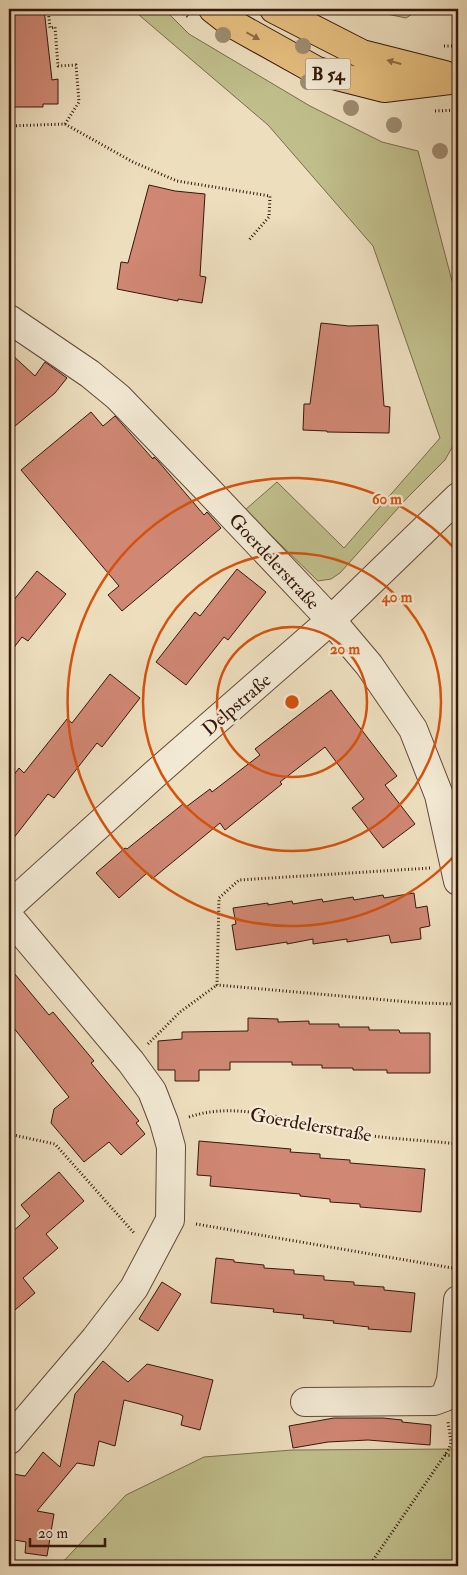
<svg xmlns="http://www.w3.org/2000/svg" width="467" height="1575" font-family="'IM FELL Double Pica',serif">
  <rect width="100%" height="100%" fill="#eddebe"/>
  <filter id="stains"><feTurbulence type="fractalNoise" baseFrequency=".004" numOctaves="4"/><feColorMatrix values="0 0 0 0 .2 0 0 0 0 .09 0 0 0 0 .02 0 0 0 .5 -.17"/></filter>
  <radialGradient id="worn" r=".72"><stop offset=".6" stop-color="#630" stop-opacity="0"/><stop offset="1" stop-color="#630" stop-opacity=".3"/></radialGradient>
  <path fill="#c0bf8c" stroke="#7a6b4c" d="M 132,9 L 164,9 L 189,34 L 310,106 L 382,142 L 418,151 L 458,304 L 458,437 L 445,460 L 408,497 L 340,573 L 331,579 L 318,581 L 245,510 L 277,482 L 344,548 L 440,438 L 373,246 L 268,125 Z
    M 363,9 L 420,9 L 406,18 Z
    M 458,1449 L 458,1566 L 59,1566 L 126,1495 L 204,1457 L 292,1450 Z"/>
  <path fill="#d08774" stroke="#34170b" d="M 9,9 L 44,9 L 52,80 L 58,79 L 58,104 L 43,104 L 43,107 L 9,107 Z
    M 149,185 L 175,191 L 205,194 L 200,276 L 206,277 L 202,303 L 178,299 L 178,301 L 117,289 L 121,262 L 128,263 Z
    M 321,323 L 349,326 L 378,325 L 384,406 L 390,407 L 389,433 L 327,432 L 327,431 L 303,430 L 304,404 L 310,404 Z
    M 9,352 L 35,376 L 45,362 L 67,378 L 55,393 L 9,431 Z
    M 91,412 L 103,426 L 115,416 L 153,459 L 154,457 L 158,461 L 204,515 L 207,512 L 221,528 L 122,611 L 108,595 L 119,586 L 21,470 Z
    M 237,569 L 266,592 L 228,640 L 224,637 L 186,685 L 156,662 L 195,612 L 200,616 Z
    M 37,571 L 66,594 L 28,641 L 22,637 L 9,654 L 9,606 Z
    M 110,674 L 140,698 L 102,747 L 97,743 L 54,798 L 48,794 L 9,844 L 9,781 L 19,768 L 24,773 L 67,719 L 72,723 Z
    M 331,690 L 397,776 L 385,785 L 415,824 L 383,848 L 352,808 L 364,799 L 325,747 L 280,782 L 282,784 L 225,830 L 220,823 L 152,879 L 147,873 L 119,898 L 96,873 L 125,848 L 127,849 L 183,804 L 186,807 L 210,789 L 212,792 L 260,755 L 255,749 Z
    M 414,893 L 416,908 L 427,906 L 430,926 L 420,928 L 421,939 L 391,943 L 389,935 L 347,942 L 347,939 L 313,944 L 313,939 L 287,944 L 287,942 L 236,950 L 232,925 L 236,924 L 233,908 L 268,903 L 268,905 L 292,901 L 293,904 L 322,899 L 323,902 L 353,897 L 354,900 L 383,895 L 384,898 Z
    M 9,967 L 49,1015 L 53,1012 L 94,1061 L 91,1063 L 139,1121 L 136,1123 L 145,1134 L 121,1155 L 109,1142 L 84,1162 L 51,1123 L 54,1109 L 69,1097 L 9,1022 Z
    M 248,1018 L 278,1019 L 278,1022 L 309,1021 L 309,1024 L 339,1024 L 339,1027 L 369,1027 L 369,1030 L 399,1030 L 400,1033 L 430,1033 L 430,1073 L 387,1073 L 387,1070 L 353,1070 L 353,1068 L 322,1068 L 322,1065 L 292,1065 L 292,1062 L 230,1062 L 230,1070 L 199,1070 L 199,1081 L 175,1081 L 175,1070 L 158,1070 L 158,1041 L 182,1039 L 182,1032 L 248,1031 Z
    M 199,1141 L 291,1149 L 290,1152 L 320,1154 L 320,1158 L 350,1160 L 350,1163 L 425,1169 L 421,1212 L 360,1207 L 360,1204 L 330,1202 L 330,1199 L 300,1196 L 300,1194 L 210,1186 L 211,1176 L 197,1175 Z
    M 59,1172 L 84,1201 L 46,1234 L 58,1248 L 23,1278 L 35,1293 L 9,1315 L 9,1235 L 30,1216 L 21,1205 Z
    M 216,1258 L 234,1260 L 234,1262 L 264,1265 L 264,1268 L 294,1270 L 294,1274 L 324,1276 L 324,1280 L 354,1282 L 354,1285 L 384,1287 L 384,1290 L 415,1293 L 411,1332 L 368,1329 L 369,1327 L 333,1323 L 334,1321 L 303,1318 L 304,1315 L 273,1312 L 274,1309 L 211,1303 Z
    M 162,1282 L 181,1294 L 158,1331 L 139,1319 Z
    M 103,1361 L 128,1382 L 147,1364 L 213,1380 L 200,1430 L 181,1425 L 183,1416 L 179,1414 L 124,1400 L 115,1446 L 99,1441 L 94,1466 L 77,1463 L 37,1511 L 54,1514 L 47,1556 L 25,1553 L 26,1542 L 9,1539 L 9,1497 L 13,1474 L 25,1476 L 43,1452 L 60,1467 L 75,1394 Z
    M 334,1418 L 383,1418 L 402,1420 L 402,1422 L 431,1425 L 430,1445 L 368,1440 L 328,1442 L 293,1448 L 289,1426 Z"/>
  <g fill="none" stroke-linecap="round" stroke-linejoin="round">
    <g stroke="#624938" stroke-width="30">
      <path id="street" d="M 9,319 L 90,374 L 118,397 L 206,488 L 331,620 L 369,665 L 413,729 L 439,795 L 458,881
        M 9,906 L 155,774 L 331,620 L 458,497
        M 9,917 L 131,1062 L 152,1091 L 164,1122 L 171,1147 L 170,1220 L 134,1288 L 95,1339 L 9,1440
        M 305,1402 L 434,1401 L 445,1397 L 451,1380 L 458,1300"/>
    </g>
    <g stroke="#34170b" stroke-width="30">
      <path id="primary" d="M 213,9 L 231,23 L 317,71 L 384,88 L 458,79
        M 274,9 L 362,54 L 445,75"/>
    </g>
    <path stroke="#34170b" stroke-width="3" stroke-dasharray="1 2.5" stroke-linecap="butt" d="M 179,9 L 188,17
      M 444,46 L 458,46
      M 435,111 L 458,110
      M 65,124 L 133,162 L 177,181 L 270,196 L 269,217 L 248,241
      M 9,126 L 65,124 L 79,102 L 76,65 L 58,66 L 55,27 L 50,28 L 48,9
      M 457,766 L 456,739 L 458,739
      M 430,868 L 239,880 L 219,898 L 217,985 L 420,1003 L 458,1004
      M 148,1044 L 180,1012 L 217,985
      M 189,1117 C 242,1099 299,1125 351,1133 C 387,1139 423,1140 458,1144
      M 9,1134 L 55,1144 L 134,1233
      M 196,1224 L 458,1269
      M 445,1455 L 458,1456
      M 369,1566 L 449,1449 L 451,1442 L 448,1422"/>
    <use href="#street" stroke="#f3ead5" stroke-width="28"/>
    <use href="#primary" stroke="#e6bf7f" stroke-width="28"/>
  </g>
  <g fill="#9e8c71">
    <circle cx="223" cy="35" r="8"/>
    <circle cx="303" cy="46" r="8"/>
    <circle cx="308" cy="82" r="8"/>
    <circle cx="351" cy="108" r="8"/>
    <circle cx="394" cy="125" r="8"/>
    <circle cx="440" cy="151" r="8"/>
  </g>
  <defs><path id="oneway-solid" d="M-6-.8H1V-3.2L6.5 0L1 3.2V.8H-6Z" transform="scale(1.25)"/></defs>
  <g fill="#8d6b45">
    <use href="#oneway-solid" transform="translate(253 36) rotate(29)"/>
    <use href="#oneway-solid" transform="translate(394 62) rotate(-165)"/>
  </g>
  <g fill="none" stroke="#d6520c" stroke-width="2.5">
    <circle cx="292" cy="702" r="75"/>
    <circle cx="292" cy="702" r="149"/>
    <path d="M457 853A224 224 0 1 1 457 551"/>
  </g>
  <g text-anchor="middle" stroke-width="4.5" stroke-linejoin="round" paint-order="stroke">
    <rect fill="#f3ead5" stroke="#6d5648" stroke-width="1" x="305.5" y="58.5" width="45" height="31" rx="4"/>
    <g font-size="18" font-weight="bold" fill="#34170b">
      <text x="328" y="80">B 54</text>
    </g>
    <g font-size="19" fill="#34170b" stroke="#f3ead5">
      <text transform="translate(275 561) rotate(47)" y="7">Goerdelerstraße</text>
      <text transform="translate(236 704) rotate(-41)" y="7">Delpstraße</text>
      <text transform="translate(311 1124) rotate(10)" y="7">Goerdelerstraße</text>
    </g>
  </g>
  <circle cx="292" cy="702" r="8" fill="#d6520c" stroke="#f3ead5" stroke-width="2.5"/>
  <g font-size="15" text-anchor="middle" font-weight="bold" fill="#d6520c" stroke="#f3ead5" stroke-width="4.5" stroke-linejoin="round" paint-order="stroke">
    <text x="387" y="504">60 m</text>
    <text x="397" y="602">40 m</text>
    <text x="345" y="654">20 m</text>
  </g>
  <rect width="467" height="1575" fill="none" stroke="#eddebe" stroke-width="30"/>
  <rect x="10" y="10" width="447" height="1555" fill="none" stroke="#34170b" stroke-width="2.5"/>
  <rect x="15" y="15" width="437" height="1545" fill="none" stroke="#34170b"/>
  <path d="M30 1538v8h75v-8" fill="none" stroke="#34170b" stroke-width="2.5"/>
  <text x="38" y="1538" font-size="15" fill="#34170b" stroke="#f3ead5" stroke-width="4" paint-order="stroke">20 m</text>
  <rect width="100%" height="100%" filter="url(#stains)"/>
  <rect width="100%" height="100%" fill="url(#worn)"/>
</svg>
